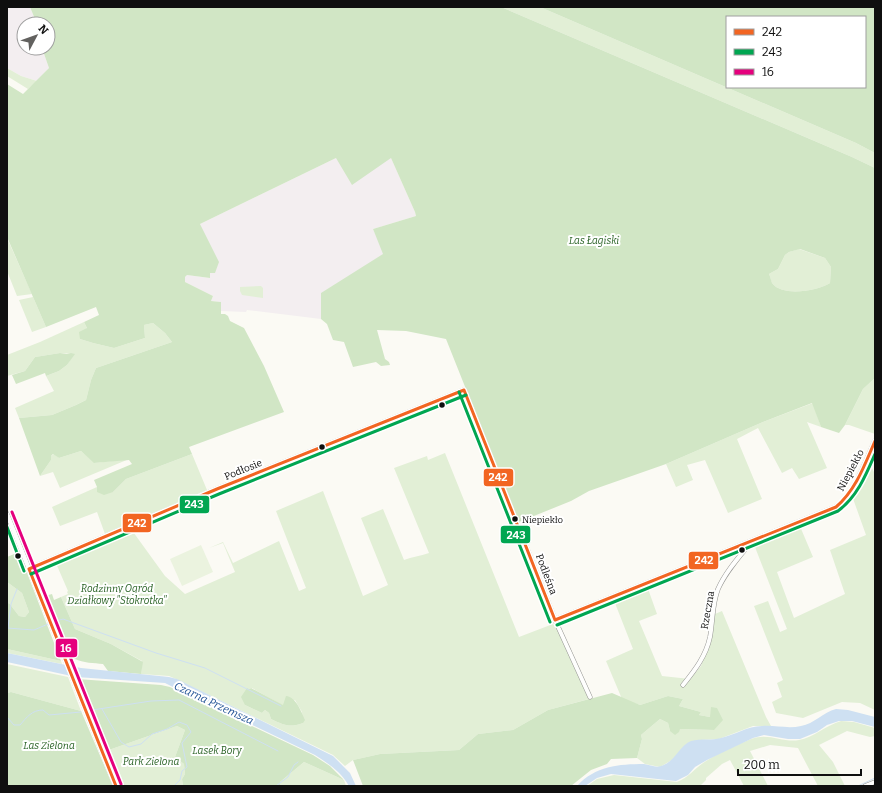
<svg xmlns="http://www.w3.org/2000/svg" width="882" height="793" font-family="Bitter,serif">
  <rect width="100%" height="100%" fill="#fbfaf4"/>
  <path fill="#f3eef0" d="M 7,7 L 30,7 L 37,24 L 24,24 L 24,48 L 42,48 L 49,68 L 37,81 L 21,76 L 7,68 Z
    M 336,158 L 391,158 L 415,212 L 416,216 L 373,229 L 384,254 L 322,293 L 321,319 L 247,310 L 246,312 L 221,311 L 221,302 L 211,301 L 213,296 L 185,282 L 185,277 L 187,275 L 210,278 L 200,224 Z"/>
  <path fill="#e2efd6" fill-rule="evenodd" d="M 501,7 L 540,7 L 856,143 L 875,153 L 875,168 L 852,157 Z
    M 7,68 L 21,76 L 37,81 L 28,89 L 7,76 Z
    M 7,238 L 32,294 L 17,296 L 7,271 Z
    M 799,249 L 825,258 L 831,267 L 830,283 C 817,291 782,297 772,283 C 771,281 770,276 769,274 L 778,269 L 785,255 L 789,252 Z
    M 261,286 L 263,288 L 263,298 L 242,295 L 240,291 L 240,287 Z
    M 33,297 L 46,327 L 32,332 L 19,300 Z
    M 84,322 L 87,328 L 80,339 L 93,343 L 114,348 L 145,338 L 144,325 L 153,323 L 165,333 L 172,342 L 96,368 L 91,380 L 86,400 L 76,405 L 52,415 L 19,418 L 15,408 L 54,391 L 46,376 L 59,371 L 67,365 L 74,354 L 60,353 L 35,357 L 25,371 L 7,376 L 7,355 L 40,342 Z
    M 875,378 L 875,434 L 849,425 L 845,425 L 863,389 Z
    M 813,403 L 821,427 L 807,422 L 827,468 L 799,479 L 792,468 L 782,473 L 758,428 L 737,439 L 762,499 L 728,513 L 705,460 L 687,465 L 693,480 L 676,487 L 666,464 L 763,422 Z
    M 81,451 L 95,463 L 129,459 L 60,488 L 53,472 L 40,476 L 51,460 L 51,456 L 54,454 L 59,458 Z
    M 445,453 L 519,637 L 553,624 L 560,633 L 589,699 L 548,710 L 513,730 L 478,734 L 459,750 L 380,754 L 353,760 L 345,766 L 333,755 L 176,679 L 169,676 L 141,674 L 142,661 L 111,644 L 75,629 L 61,597 L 68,594 L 67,592 L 68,591 L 55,561 L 131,529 L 165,576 L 185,594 L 235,572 L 223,543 L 209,548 L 223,542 L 233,563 L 279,541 L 299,591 L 306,588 L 276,511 L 323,491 L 363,596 L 388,585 L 361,518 L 383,509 L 404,560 C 412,557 420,556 429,553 L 394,468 L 427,456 L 428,460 ZM 247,688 L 250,689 L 252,688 L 284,706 L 295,700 L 302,712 L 303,723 C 289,728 284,725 271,719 L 269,713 L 265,710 L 262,713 L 245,705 Z
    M 192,454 L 207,490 L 105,534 L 97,512 L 60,526 L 52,507 L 97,487 L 113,492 L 126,479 Z
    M 868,460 L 875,474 L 875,710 L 860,703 L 842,702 L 803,718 L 776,713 L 772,702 L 782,697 L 777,683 L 783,680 L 754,606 L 768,601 L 780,632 L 787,629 L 753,542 L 799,524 L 813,557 L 777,572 L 794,618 L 845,594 L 830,550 L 866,535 L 851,493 Z
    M 7,582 L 22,593 L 29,612 L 25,617 L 19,616 L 9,603 L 7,604 Z
    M 647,586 L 657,614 L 639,621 L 662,676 L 690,679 L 701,666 L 708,648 L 715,614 L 722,611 L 766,717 L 771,726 L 753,726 L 719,739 L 701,740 L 685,746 L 672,760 L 660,767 L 645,764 L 637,758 L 642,739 L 641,735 L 660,719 L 668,723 L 670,731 L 680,729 L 714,730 L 710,717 L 699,715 L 701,712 L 679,706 L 683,699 L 668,696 L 640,705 L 622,699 L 606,661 L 633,649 L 613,598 Z
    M 7,649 L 61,661 L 62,664 L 7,653 Z
    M 7,664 L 68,677 L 81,711 L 11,692 L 7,693 Z
    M 841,721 L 854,722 L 875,728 L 875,736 L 870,737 L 847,731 L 819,745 L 833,762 L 845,786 L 818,786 L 798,748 L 770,745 L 750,751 L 768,786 L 744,786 L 730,760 L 722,764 L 706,778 L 706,780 L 700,786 L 587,786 L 597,779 L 614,775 L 677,782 C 688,778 696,767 706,761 C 720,752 736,745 751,739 C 768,732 783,743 799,740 C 813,738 826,725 841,721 Z
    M 177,726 L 185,730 L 175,757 L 184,764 L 185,774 L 182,779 L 183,786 L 119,786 L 101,745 L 106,751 Z
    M 304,762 L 344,780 L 346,786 L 280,786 L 280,782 Z"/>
  <path fill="#d1e6c5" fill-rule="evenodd" d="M 30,7 L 501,7 L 852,157 L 875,168 L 875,378 L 863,389 L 845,425 L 839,433 L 821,427 L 812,403 L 763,422 L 666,464 L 589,491 L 571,501 L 519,522 L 446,339 L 406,331 L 377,330 L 385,359 L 389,362 L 390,365 L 381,366 L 376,362 L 353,367 L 344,342 L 333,340 L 327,324 L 321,319 L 321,293 L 383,254 L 373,229 L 416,216 L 415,212 L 391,158 L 352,185 L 336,158 L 200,224 L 219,262 L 215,273 L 210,273 L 210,278 L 187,275 L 185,277 L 185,282 L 213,296 L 211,301 L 221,302 L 221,314 L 225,314 L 228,316 L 230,321 L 244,328 L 264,366 L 284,412 L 189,447 L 192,454 L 126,479 L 113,492 L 104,495 L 97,492 L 97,487 L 94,480 L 132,464 L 129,460 L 94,463 L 81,451 L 59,458 L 53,454 L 51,456 L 51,460 L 40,476 L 19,418 L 52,415 L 76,405 L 86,400 L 91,380 L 96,368 L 172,342 L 165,333 L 153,323 L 144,325 L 145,338 L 114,348 L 93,343 L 80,339 L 79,332 L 87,328 L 84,322 L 99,315 L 96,307 L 46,327 L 7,237 L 7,84 L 23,94 L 49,68 L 42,48 L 48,48 L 48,24 L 37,24 ZM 800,249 L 825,258 L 831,267 L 830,283 C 817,291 782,297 772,283 C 771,280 770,276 769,274 L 778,269 L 785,255 L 789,252 Z
    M 540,7 L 875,7 L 875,153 L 856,143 ZM 727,17 L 865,17 L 865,87 L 727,87 Z
    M 60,353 L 67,354 L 71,353 L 75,354 L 67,365 L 59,371 L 46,376 L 45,373 L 16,384 L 12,375 L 25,371 L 35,357 Z
    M 19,552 L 61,661 L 7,649 L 7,604 L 9,603 L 19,616 L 25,617 L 29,612 L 22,593 L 7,582 L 7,557 Z
    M 52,594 L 54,600 L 61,597 L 75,629 L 111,644 L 143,662 L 141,674 L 108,671 L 103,664 C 94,663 83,663 75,659 C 59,649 49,614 45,596 Z
    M 77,679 L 161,685 L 170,687 L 313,755 L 330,766 L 344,780 L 304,762 L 280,782 L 280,786 L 183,786 L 182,779 L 185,774 L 184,764 L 175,757 L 185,730 L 177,726 L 106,751 L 101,745 Z
    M 247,688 L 250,689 L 251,688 L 283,705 L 286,696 C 296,697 301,711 305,720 L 303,723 C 289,728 284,725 271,719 L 269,713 L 265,710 L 262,713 L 245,705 L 241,697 Z
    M 11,692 L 81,711 L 113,786 L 7,786 L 7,693 Z
    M 612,693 L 640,705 L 668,696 L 683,699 L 679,706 L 701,712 L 699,715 L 710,717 L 711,707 L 717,708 L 723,720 L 714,730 L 680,729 L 679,732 L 675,735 L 670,731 L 668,723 L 660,719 L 641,735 L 642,739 L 637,758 L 611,759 L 607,764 L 591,770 L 571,786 L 363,786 L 353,760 L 380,754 L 459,750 L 478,734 L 513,730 L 548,710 Z"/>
  <path fill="#ebf3df" d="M 201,545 L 213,572 L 182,586 L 170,559 Z"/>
  <path fill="#cee0f2" d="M 7,653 L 81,668 L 169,677 L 177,679 L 333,756 L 350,773 L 356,786 L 349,786 C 341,772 329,764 315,755 L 171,686 L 165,683 L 76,677 L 7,662 Z
    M 836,709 L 848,710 L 875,717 L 875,727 L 852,721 L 839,721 L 827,725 L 817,732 L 800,739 L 788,739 L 764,735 L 753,738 L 707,760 L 695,767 L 688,775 L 676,781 L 611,774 L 597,778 L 585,786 L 577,786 C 595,766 619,764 644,764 C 650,765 656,768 661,766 C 675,762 680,745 691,741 C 701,738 712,741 721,738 C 735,735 747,726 762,726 C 775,725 788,729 801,726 C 814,724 823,712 836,709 Z"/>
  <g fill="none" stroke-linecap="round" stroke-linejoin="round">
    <path stroke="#cee0f2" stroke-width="1" d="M 56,621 L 63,619 L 156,653 L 205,668 L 281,706
      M 7,628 L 34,630 L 48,624
      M 8,628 L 11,604 L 17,589
      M 102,709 L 121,742 L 129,747 L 141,744 L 152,734 L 167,729 L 179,722 L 187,725 L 191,732 L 182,743 L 187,767 L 182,771 L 180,780 L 174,786
      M 92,710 L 151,701 L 179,700 L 278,751
      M 7,717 L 14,725 L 20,725 C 27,717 32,710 43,710 L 49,715 L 81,712
      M 276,786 L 288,777 L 294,765 L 298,762
      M 858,786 L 875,778"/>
    <g stroke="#959592" stroke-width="5">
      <path id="minor" d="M 555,620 L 590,697
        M 683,685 C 695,670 706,656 710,637 C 713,621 712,604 718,589 C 726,571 740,556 752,541
        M 865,786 L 875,782"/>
    </g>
    <g stroke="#959592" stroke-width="5.5">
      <path id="tertiary" d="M 7,514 L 116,786
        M 29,569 L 217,489 L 464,390 L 555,620 L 836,507 C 854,495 866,461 875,441"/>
    </g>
    <use href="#minor" stroke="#fefefd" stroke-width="4"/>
    <use href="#tertiary" stroke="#fefefd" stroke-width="4.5"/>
    <g stroke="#fff" stroke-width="6">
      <path id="bus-1" d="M 464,390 L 555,620
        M 29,569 L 217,489 L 464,390
        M 29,569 L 116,786
        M 555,620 L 836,507 C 856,490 865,464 875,441"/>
    </g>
    <g stroke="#fff" stroke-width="6">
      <path id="bus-2" d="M 459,392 L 550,622
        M 7,527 L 24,571
        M 31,574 L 219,494 L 466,395
        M 557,625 L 838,511 C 857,497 866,475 875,454"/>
    </g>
    <g stroke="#fff" stroke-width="6">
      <path id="bus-3" d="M 12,512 L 121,784"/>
    </g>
    <use href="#bus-1" stroke="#f26522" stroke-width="3"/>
    <use href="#bus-2" stroke="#00a651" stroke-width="3"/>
    <use href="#bus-3" stroke="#e5007d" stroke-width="3"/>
  </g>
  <g fill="#0f0f0f" stroke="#fff" stroke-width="1.5">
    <circle cx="442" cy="405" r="3.5"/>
    <circle cx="322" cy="447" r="3.5"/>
    <circle cx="515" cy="519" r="3.5"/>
    <circle cx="742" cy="550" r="3.5"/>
    <circle cx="18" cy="556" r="3.5"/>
  </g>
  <g text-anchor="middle" stroke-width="4" stroke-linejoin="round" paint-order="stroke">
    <g font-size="9" fill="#0f0f0f" stroke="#fff" text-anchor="start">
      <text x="522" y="523">Niepiekło</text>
    </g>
    <g font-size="10" font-style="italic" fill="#286124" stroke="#fff">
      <text x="594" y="244">Las Łagiski</text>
      <text x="117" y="592">Rodzinny Ogród<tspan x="117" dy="12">Działkowy "Stokrotka"</tspan></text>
      <text x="49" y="749">Las Zielona</text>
      <text x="217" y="754">Lasek Bory</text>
      <text x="151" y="765">Park Zielona</text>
    </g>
    <g font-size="10" fill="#0f0f0f" stroke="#fff">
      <text transform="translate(243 469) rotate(-22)" y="4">Podłosie</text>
      <text transform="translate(850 470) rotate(-62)" y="4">Niepiekło</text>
      <text transform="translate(547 574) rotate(69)" y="4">Podleśna</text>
      <text transform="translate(707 610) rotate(-80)" y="4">Rzeczna</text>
    </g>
    <g font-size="11" font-style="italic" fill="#225396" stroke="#fff">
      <text transform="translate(214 703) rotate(25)" y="4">Czarna Przemsza</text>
    </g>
  </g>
  <g stroke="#fff" stroke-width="1.5">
    <rect x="483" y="468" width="31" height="19" rx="4" fill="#f26522"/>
    <rect x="179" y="495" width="31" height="19" rx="4" fill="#00a651"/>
    <rect x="122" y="513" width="30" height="20" rx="4" fill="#f26522"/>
    <rect x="500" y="525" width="31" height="19" rx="4" fill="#00a651"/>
    <rect x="688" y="551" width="31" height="19" rx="4" fill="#f26522"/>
    <rect x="55" y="638" width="23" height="20" rx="4" fill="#e5007d"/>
  </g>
  <g font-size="11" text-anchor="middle" font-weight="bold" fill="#fff">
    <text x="498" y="481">242</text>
    <text x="194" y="508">243</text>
    <text x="137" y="527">242</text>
    <text x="516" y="539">243</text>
    <text x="704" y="564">242</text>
    <text x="66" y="652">16</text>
  </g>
  <rect width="882" height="793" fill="none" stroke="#0f0f0f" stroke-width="16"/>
  <rect x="726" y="16" width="140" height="72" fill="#ffffff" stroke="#9f9f9f"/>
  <rect x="734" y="29" width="20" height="6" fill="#f26522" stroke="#9f9f9f"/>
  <text x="762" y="36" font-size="12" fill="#0f0f0f">242</text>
  <rect x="734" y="49" width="20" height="6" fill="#00a651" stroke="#9f9f9f"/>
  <text x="762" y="56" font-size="12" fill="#0f0f0f">243</text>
  <rect x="734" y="69" width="20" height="6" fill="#e5007d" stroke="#9f9f9f"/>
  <text x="762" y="76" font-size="12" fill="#0f0f0f">16</text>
  <g transform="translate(36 36) rotate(49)"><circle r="19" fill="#ffffff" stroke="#9f9f9f"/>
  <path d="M0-3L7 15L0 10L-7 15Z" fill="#62615f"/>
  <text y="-6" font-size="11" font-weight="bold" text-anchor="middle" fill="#0f0f0f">N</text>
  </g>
  <path d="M738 769v6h123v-6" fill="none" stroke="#0f0f0f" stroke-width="2"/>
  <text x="744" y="769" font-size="12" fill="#0f0f0f" stroke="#ffffff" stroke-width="3" paint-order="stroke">200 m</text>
</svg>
